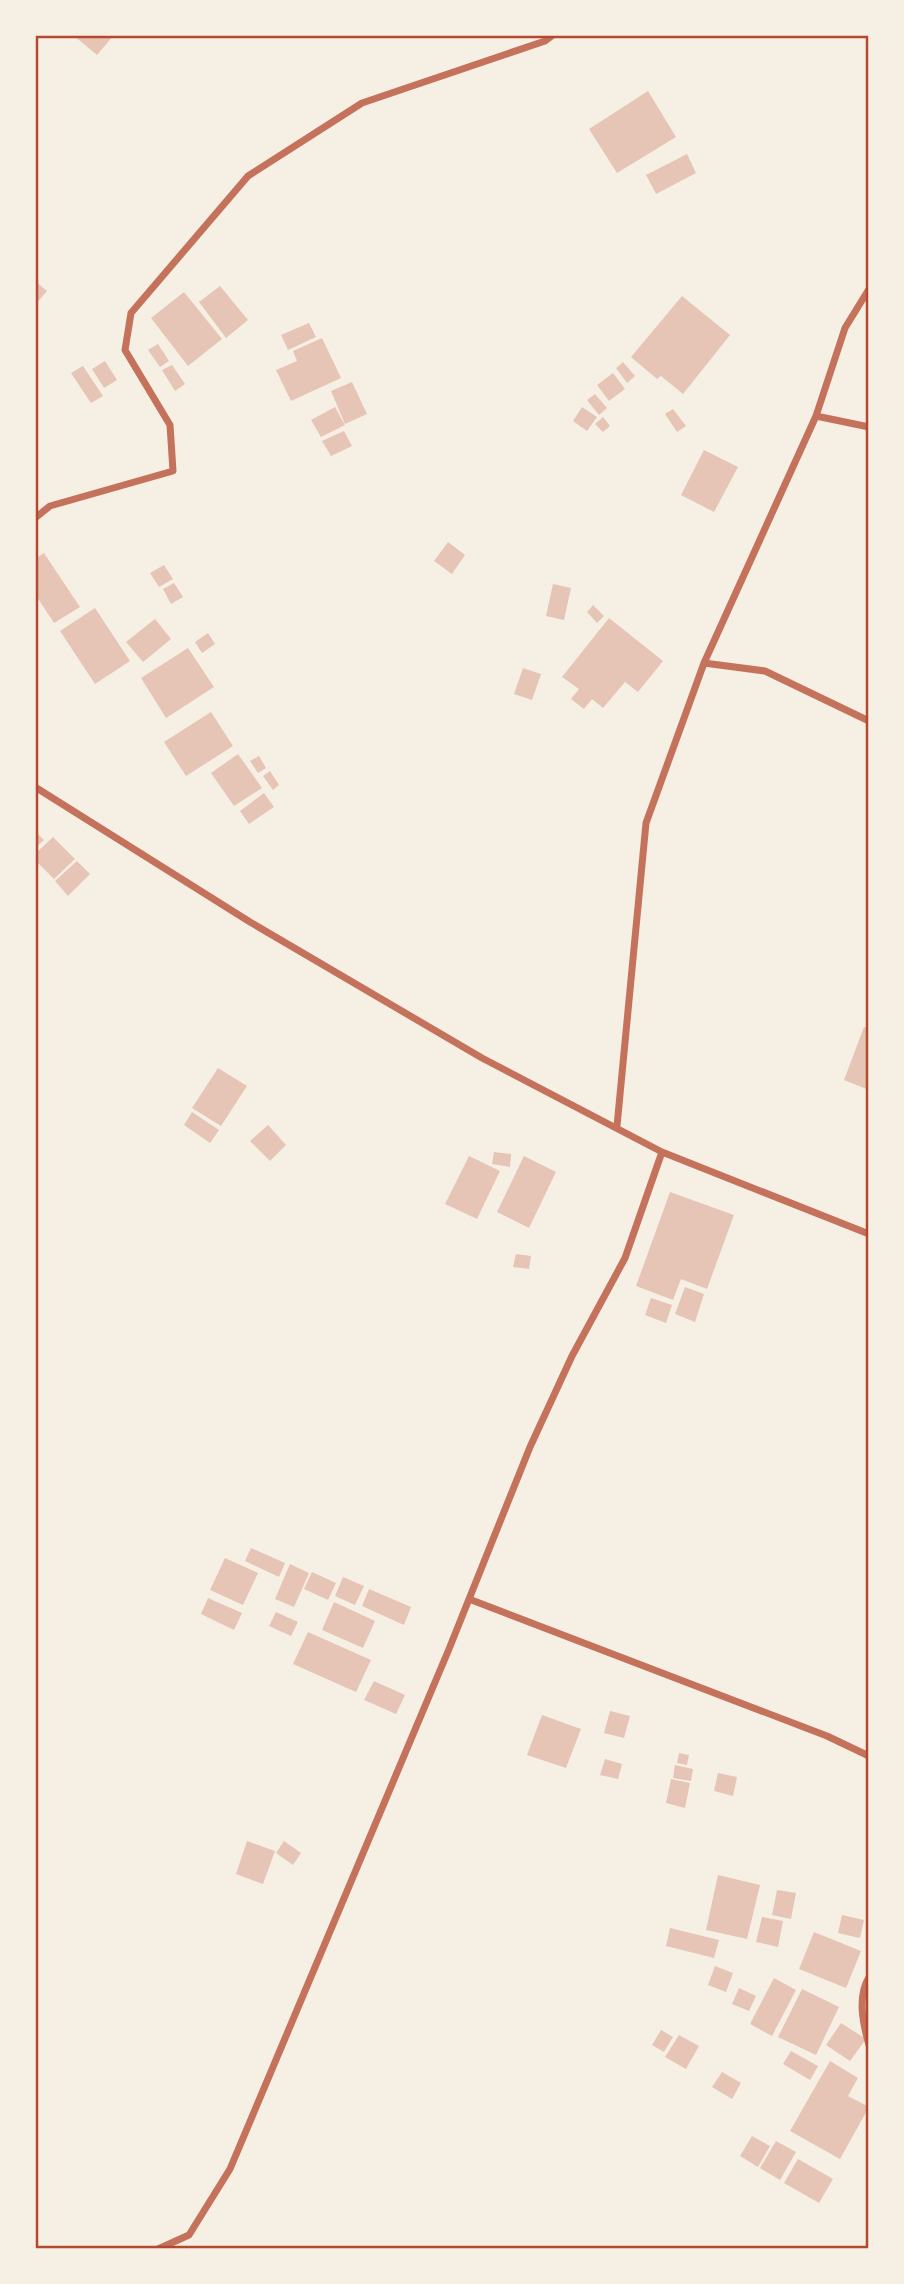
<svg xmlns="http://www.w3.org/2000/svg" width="904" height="2284" font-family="Signika,sans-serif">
  <rect width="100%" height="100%" fill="#f6efe4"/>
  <path fill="#e6c5b7" d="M 73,35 L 114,35 L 97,55 Z
    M 648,91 L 676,137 L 617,173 L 589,129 Z
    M 687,154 L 696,173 L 656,194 L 646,175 Z
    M 35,281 L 47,291 L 35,305 Z
    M 220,286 L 248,320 L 226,338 L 199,302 Z
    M 184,292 L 222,339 L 188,366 L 151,318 Z
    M 682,296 L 730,335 L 683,394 L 661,376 L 657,379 L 631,357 Z
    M 309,323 L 316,337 L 288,350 L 281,335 Z
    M 322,338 L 341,378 L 291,401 L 276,370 L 297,361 L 293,351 Z
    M 158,344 L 169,361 L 160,367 L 148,350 Z
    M 105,361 L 117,380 L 104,388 L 92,369 Z
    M 623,362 L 635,376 L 627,383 L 616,368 Z
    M 172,365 L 185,384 L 175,391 L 162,370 Z
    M 83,366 L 103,396 L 91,403 L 71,373 Z
    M 613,373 L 625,389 L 609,401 L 597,385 Z
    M 352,382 L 367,414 L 345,424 L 331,391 Z
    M 595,394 L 607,408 L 599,415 L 587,400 Z
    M 335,407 L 345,425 L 321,437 L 311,420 Z
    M 582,407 L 597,417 L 587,431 L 573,421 Z
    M 673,409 L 686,426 L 677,432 L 665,414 Z
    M 603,417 L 610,426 L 603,432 L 595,424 Z
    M 344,431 L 352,446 L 331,456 L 322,441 Z
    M 704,450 L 738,467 L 714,512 L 681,495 Z
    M 448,542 L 465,555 L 452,574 L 434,561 Z
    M 44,553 L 80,607 L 54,623 L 35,594 L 35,559 Z
    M 164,565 L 173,579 L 159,587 L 150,573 Z
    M 174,583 L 183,597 L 171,604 L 163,589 Z
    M 553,584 L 571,588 L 564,620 L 546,616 Z
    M 593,605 L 604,616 L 597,623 L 587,612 Z
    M 95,608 L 130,661 L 95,684 L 60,631 Z
    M 609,618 L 663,661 L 638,692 L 625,682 L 603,708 L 592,699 L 584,709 L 571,699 L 579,689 L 562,677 Z
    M 155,619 L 171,639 L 143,662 L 126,642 Z
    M 208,633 L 215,644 L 202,653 L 195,642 Z
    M 188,648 L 214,687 L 166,718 L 141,678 Z
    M 523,668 L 541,674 L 532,700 L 514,694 Z
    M 211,712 L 233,746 L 186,776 L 164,742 Z
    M 238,754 L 262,788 L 234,806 L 211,773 Z
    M 259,756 L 266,768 L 258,773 L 250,761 Z
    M 270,771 L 279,785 L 273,790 L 263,776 Z
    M 264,793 L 274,807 L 249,824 L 240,811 Z
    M 35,831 L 44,840 L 35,848 Z
    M 53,837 L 75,859 L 54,879 L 35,860 L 35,854 Z
    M 77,861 L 90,874 L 68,896 L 55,881 Z
    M 864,1027 L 869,1029 L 869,1090 L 844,1080 Z
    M 218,1068 L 247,1086 L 221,1126 L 192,1108 Z
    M 192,1112 L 219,1130 L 210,1143 L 184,1125 Z
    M 268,1125 L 286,1145 L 270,1161 L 250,1141 Z
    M 494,1152 L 511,1154 L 510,1167 L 492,1164 Z
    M 469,1156 L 500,1171 L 477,1219 L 445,1204 Z
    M 524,1156 L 556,1172 L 529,1228 L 497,1212 Z
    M 670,1192 L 734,1215 L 707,1289 L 681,1279 L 673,1300 L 636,1286 Z
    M 516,1254 L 531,1256 L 529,1269 L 513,1267 Z
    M 685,1287 L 704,1294 L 695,1322 L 675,1314 Z
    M 651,1298 L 672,1305 L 666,1323 L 645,1315 Z
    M 251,1548 L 285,1563 L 279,1577 L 245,1561 Z
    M 225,1558 L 258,1573 L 243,1605 L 210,1590 Z
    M 290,1564 L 309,1573 L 294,1607 L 275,1599 Z
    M 312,1572 L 336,1583 L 328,1600 L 304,1589 Z
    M 343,1577 L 364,1586 L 355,1605 L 335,1596 Z
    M 369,1589 L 411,1607 L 404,1625 L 362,1606 Z
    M 208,1598 L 242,1613 L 234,1630 L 201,1614 Z
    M 334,1602 L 375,1621 L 363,1648 L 322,1630 Z
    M 276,1612 L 298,1622 L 291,1636 L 269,1626 Z
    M 308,1632 L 371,1660 L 356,1692 L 293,1664 Z
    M 374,1681 L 405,1695 L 396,1714 L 364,1700 Z
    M 610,1711 L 630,1716 L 624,1738 L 604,1733 Z
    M 542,1715 L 581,1729 L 566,1768 L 527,1755 Z
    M 679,1753 L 689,1755 L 687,1765 L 677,1763 Z
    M 605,1759 L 622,1764 L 618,1779 L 600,1775 Z
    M 675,1765 L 693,1769 L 691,1781 L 673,1778 Z
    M 718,1773 L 737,1777 L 733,1796 L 714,1791 Z
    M 671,1779 L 690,1783 L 685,1808 L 666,1803 Z
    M 247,1841 L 275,1851 L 263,1884 L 236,1874 Z
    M 284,1841 L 301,1853 L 293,1865 L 276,1853 Z
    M 718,1875 L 760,1885 L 747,1939 L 706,1930 Z
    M 777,1890 L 796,1893 L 791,1919 L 772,1915 Z
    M 842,1915 L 864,1920 L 860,1938 L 838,1933 Z
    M 762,1917 L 783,1921 L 778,1947 L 756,1942 Z
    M 670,1928 L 719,1940 L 714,1958 L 666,1946 Z
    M 814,1932 L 861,1951 L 846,1988 L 799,1969 Z
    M 715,1966 L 733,1973 L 726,1992 L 708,1985 Z
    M 774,1978 L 796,1990 L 772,2036 L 750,2024 Z
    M 739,1988 L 756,1996 L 749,2011 L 732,2004 Z
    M 802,1989 L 839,2007 L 816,2055 L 778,2037 Z
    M 841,2023 L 866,2039 L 850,2061 L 826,2045 Z
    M 661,2030 L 673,2037 L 664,2052 L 652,2045 Z
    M 679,2035 L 699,2046 L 686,2069 L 665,2057 Z
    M 791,2051 L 818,2066 L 810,2080 L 783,2064 Z
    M 830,2061 L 858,2078 L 848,2096 L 869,2107 L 840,2159 L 790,2131 Z
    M 722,2072 L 741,2083 L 732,2099 L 712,2087 Z
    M 752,2136 L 770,2146 L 758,2167 L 740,2156 Z
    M 776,2141 L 796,2152 L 780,2180 L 760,2168 Z
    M 798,2159 L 833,2179 L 819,2203 L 784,2183 Z"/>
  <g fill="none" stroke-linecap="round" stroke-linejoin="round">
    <path stroke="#c5725c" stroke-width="7" d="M 816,416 L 869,427
      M 35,518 L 50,506 L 173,471 L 170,425 L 125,350 L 131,313 L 248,176 L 362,103 L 545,41 L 553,35
      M 704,663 L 765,671 L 869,721
      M 35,787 L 250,922 L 482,1058 L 662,1152 L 869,1234
      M 617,1126 L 646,823 L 704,663 L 816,416 L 845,328 L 869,289
      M 469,1599 L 827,1736 L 869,1756
      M 869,1977 C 857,1997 863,2024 869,2045
      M 158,2249 L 189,2235 L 230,2169 L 449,1649 L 530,1447 L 572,1356 L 625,1258 L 662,1152"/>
  </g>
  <rect width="904" height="2284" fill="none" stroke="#f6efe4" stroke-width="74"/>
  <rect x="37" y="37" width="830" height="2210" fill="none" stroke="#b5482f" stroke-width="2.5"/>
</svg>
